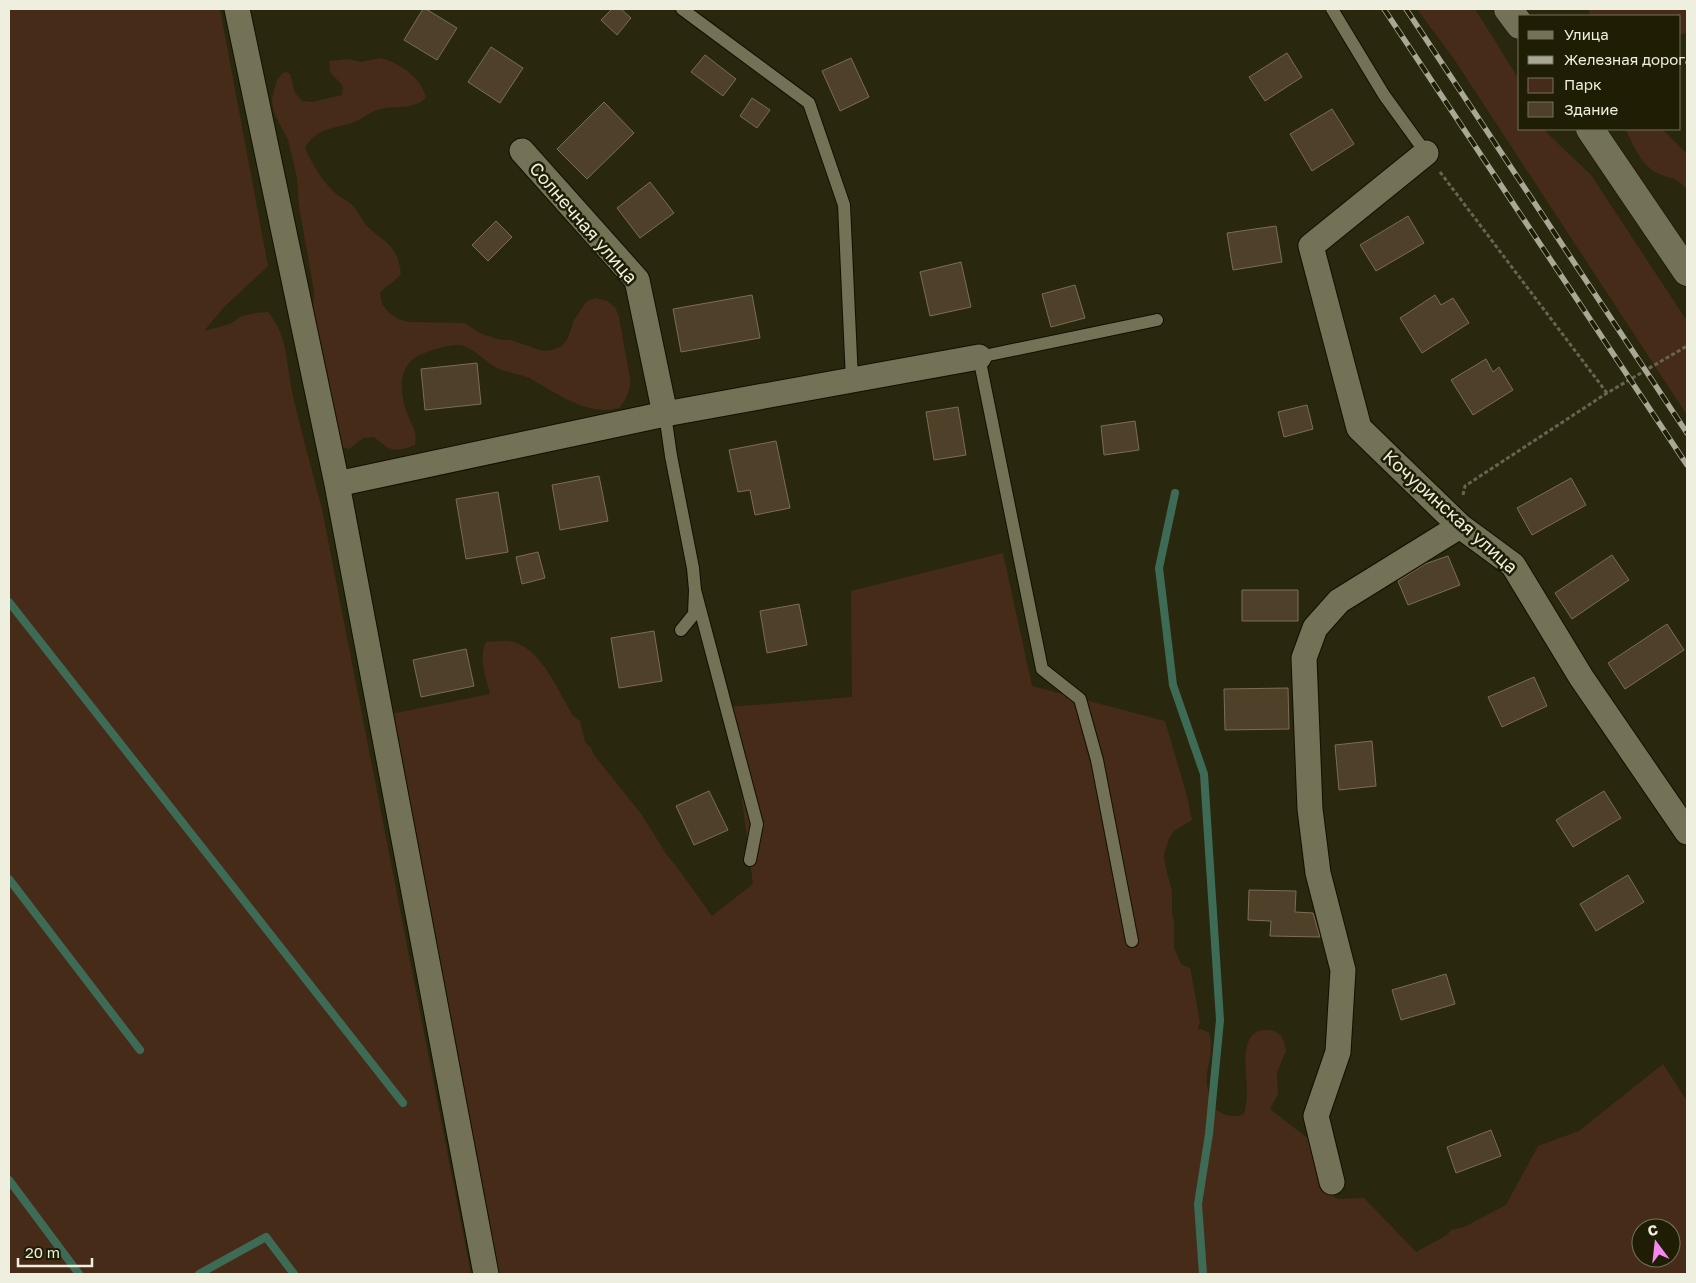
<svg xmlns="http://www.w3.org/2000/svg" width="1696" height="1283" font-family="'Golos Text',sans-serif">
  <rect width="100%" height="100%" fill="#29280e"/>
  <path fill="#472b19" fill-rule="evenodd" d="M 9,9 L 220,9 L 268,266 L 224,307 L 204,331 L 230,324 L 242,316 L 255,313 L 268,312 C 290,340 285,363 293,396 C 302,434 312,471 322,509 L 471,1274 L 9,1274 Z
    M 1417,9 L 1475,9 L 1520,81 L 1520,129 L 1545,129 L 1548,134 L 1591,175 L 1687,321 L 1687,415 L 1454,59 Z
    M 1588,9 L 1687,9 L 1687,32 L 1680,35 L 1680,16 L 1590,16 Z
    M 381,58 C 401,64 421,77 426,98 C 412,110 397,105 381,109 C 371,111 365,117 356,121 C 335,130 319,125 305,148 C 312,164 322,181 335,193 C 341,198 349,201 354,207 C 359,212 361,220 367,226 C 386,245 397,243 401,274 C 395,282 386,285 380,293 L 382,304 L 389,313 L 398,319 L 408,322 L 464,323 L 482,334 L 501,340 L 511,340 L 542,351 L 552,350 L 562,346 L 568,338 L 574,320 L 586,302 L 596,298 L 607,301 L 615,307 L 619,317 L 630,379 C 630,391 627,398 619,408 C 587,416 558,394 531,379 C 520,373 507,373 495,367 C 485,361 475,350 464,346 C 453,342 427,351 416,357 C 410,360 405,368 403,375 C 400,388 403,404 408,416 C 413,427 417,432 415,445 C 395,453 390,451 374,437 L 363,438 L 349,449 L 340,447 L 313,311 L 314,291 L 299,206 L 297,178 L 288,140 L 275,115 L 273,107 L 272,98 L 277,80 L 283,73 L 287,72 L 290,74 L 295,93 L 302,101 L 312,102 L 342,95 L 343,86 L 330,72 L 329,61 L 350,59 L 360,62 Z
    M 1625,129 L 1662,129 L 1687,154 L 1687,190 C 1674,174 1673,181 1657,173 C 1640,164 1634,145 1625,129 Z
    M 1003,553 L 1032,686 L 1165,721 L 1187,796 L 1192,820 L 1175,830 L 1169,838 L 1164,855 L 1165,865 L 1172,891 L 1172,913 L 1174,921 L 1174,948 L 1181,964 L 1190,968 L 1200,1022 L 1197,1030 L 1201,1029 L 1209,1033 C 1213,1045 1210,1057 1208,1068 C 1204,1083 1209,1098 1216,1110 C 1225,1116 1234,1118 1244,1114 C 1246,1106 1247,1099 1247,1091 C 1247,1073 1238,1032 1264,1030 C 1268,1030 1272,1030 1276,1032 C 1283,1035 1285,1044 1286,1051 L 1277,1072 L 1278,1094 L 1270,1109 L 1310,1140 L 1323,1190 L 1338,1199 L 1364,1198 L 1416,1252 L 1447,1235 L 1451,1230 L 1464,1227 L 1506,1205 L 1538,1146 L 1579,1131 L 1663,1064 L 1687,1101 L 1687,1274 L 497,1274 L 376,717 L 490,694 C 486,675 478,660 486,642 C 494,642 505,640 513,642 C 542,649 559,693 573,716 L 580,721 L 585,742 L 591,748 L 594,755 L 642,815 L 666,854 L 676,866 L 712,916 L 753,884 L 730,707 L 852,697 L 851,591 ZM 1641,1228 L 1671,1228 L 1671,1258 L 1641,1258 Z"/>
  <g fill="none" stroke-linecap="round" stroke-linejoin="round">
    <path stroke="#3e6b55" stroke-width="8" d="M 1175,493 L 1159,568 L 1173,685 L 1204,774 L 1220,1020 L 1209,1134 L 1198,1204 L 1203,1274
      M 9,602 L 403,1103
      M 9,879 L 140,1050
      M 9,1180 L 79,1274
      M 199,1274 L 266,1237 L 294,1274"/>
  </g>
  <path fill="#4f4029" stroke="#7c6d54" d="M 423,9 L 426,9 L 457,28 L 437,60 L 404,40 Z
    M 612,9 L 621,9 L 631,18 L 617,35 L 601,20 Z
    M 491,47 L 523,68 L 500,103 L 468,82 Z
    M 1287,53 L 1302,77 L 1265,101 L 1249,77 Z
    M 705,55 L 736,79 L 723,96 L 691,72 Z
    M 851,58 L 869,97 L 840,111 L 822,71 Z
    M 752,98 L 770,110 L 757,128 L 740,116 Z
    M 604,102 L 634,133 L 587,179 L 557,149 Z
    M 1332,109 L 1354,144 L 1312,171 L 1290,134 Z
    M 650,182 L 674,213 L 640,238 L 617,208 Z
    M 1408,216 L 1424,243 L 1376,271 L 1360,245 Z
    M 496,221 L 512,237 L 488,261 L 472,245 Z
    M 1276,226 L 1282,262 L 1233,270 L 1227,233 Z
    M 961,262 L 971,307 L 930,316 L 920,272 Z
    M 1075,285 L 1085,318 L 1051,327 L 1042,294 Z
    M 752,295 L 760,338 L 681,352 L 673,309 Z
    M 1435,295 L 1441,305 L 1453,298 L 1469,323 L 1422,353 L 1400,318 Z
    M 1486,359 L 1493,372 L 1499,367 L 1513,390 L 1473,415 L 1451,380 Z
    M 477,363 L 481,404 L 425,410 L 421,369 Z
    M 1307,405 L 1313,429 L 1284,437 L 1278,412 Z
    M 958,407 L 966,455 L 934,460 L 926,412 Z
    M 1135,421 L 1139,450 L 1104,455 L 1101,426 Z
    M 776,441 L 790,508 L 755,515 L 750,490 L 738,492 L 729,450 Z
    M 599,476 L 608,521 L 560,530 L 552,485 Z
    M 1571,478 L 1586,505 L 1532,535 L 1517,508 Z
    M 498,492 L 508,552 L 466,559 L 456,499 Z
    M 538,552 L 545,578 L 522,584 L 516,557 Z
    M 1612,555 L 1629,580 L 1572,619 L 1555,593 Z
    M 1448,556 L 1460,585 L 1408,605 L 1398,581 L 1425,564 Z
    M 1242,590 L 1298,590 L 1298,621 L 1242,621 Z
    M 799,604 L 807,645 L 767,653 L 760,611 Z
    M 1667,624 L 1684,650 L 1625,689 L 1608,663 Z
    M 654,631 L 662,681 L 619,688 L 611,638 Z
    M 466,649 L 474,686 L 421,697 L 413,660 Z
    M 1534,677 L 1547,706 L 1502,727 L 1488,697 Z
    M 1288,688 L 1289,729 L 1225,730 L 1224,689 Z
    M 1372,741 L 1376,786 L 1339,790 L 1335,745 Z
    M 709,791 L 728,830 L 694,845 L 676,806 Z
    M 1604,791 L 1621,818 L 1573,847 L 1556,820 Z
    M 1628,875 L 1644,902 L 1596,931 L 1580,904 Z
    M 1249,890 L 1296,891 L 1295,912 L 1313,913 L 1320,937 L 1270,936 L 1271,921 L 1248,920 Z
    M 1446,974 L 1455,1004 L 1401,1020 L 1392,990 Z
    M 1491,1130 L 1501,1156 L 1456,1173 L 1447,1147 Z"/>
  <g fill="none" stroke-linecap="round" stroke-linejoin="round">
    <g stroke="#121000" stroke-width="14">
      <path id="lane" d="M 682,9 L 809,103 L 844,205 L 852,380
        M 1332,9 L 1384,95 L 1426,153
        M 665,414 L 671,456 L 693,568 L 695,590 L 694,614 L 681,630
        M 695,590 L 757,824 L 750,860
        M 1132,941 L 1097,760 L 1080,699 L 1042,669 L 979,357 L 1157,320"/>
    </g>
    <g stroke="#121000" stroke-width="27">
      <path id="street" d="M 237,9 L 337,484 L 486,1274
        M 522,151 L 637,280 L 665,414
        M 1426,153 L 1311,246 L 1359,428 L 1460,526 L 1513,565 L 1581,677 L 1687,832
        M 337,484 L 665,414 L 979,357
        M 1332,1182 L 1316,1116 L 1338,1052 L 1343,970 L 1318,873 L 1310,809 L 1304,658 L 1315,628 L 1339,601 L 1460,526"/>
    </g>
    <g stroke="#121000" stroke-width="29">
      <path id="secondary" d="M 1508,9 L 1520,25
        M 1590,129 L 1687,272"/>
    </g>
    <path stroke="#66664f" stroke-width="3" stroke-dasharray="4 2.5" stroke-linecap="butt" d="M 1440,172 L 1607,393
      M 1463,495 L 1465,486 L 1607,393 L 1687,346"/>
    <use href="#lane" stroke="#737256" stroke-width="12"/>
    <use href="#street" stroke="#737256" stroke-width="25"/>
    <use href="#secondary" stroke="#737256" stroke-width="28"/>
    <g stroke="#a8a895" stroke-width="5.5">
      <path id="rail" d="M 1384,9 L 1687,465
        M 1406,9 L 1687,433"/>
    </g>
    <use href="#rail" stroke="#1f1e05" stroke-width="4" stroke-dasharray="11" stroke-linecap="butt"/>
  </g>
  <g text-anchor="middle" stroke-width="5" stroke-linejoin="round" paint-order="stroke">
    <g font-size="18" fill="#efefdf" stroke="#1f1e05">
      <text transform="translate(583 223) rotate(49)" y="6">Солнечная улица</text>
      <text transform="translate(1450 512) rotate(42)" y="6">Кочуринская улица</text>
    </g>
  </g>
  <rect width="1696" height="1283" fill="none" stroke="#efefdf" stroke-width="20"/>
  <rect x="1518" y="15" width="162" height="115" fill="#1f1e05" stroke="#72725c"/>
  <rect x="1528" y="31" width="25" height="8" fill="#737256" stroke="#72725c"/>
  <text x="1564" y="40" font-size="15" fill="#efefdf">Улица</text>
  <rect x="1528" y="56" width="25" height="8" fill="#a8a895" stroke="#72725c"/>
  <text x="1564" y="65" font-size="15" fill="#efefdf">Железная дорога</text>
  <rect x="1528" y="78" width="25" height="15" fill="#472b19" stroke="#72725c"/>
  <text x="1564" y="90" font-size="15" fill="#efefdf">Парк</text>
  <rect x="1528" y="102" width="25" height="15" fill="#4f4029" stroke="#72725c"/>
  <text x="1564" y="115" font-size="15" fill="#efefdf">Здание</text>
  <g transform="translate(1656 1243) rotate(345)"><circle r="24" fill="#1f1e05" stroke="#72725c"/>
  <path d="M0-4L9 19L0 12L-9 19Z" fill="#f688ed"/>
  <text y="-8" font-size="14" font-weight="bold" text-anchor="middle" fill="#efefdf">С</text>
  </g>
  <path d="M18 1258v8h74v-8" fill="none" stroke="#efefdf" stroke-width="2.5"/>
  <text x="25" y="1258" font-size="15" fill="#efefdf" stroke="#1f1e05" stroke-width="4" paint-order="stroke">20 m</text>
</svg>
